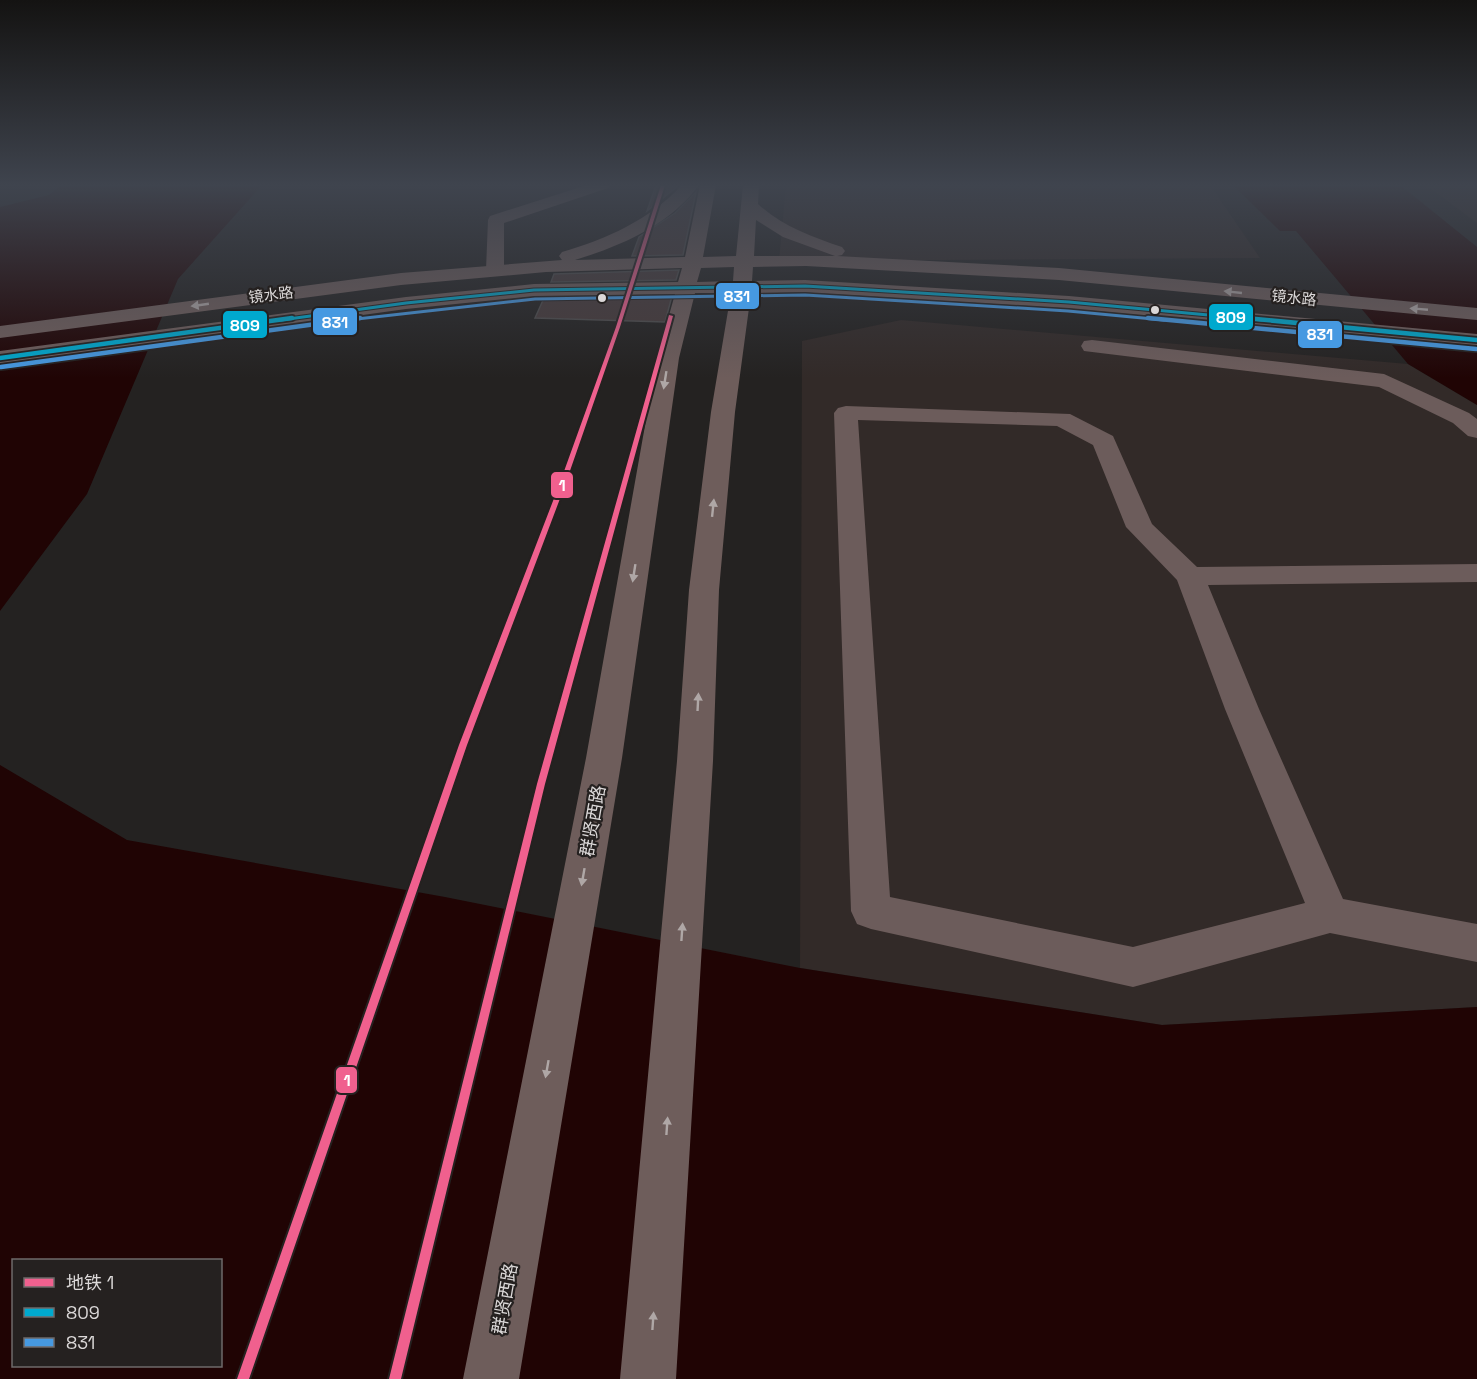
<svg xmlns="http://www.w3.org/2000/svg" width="1477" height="1379" font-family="'Space Grotesk','Noto Sans SC',sans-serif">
  <rect width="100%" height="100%" fill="#242221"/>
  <path fill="#322a28" d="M 786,185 L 1210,185 L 1260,258 L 779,261 Z
    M 1426,185 L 1477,185 L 1477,223 Z
    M 901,320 L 1408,364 L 1477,405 L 1477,1007 L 1162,1025 L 800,968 L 802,341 Z"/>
  <path fill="#200404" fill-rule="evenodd" d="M 62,185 L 262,185 L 178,279 L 87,494 L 0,611 L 0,207 L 49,195 Z
    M 1233,185 L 1400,185 L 1477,247 L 1477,405 L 1408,364 L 1296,231 L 1280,231 Z
    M 0,765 L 127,840 L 445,897 L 800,968 L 1162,1025 L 1477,1007 L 1477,1379 L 0,1379 ZM 14,1260 L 220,1260 L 220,1366 L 14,1366 Z"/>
  <path fill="#473a3a" stroke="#4e4c4c" stroke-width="1.5" d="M 656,185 L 679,185 L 647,211 Z
    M 696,192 L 683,255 L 632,256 L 639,237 L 675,213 Z
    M 679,270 L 676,280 L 551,282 L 554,274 Z
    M 672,296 L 665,322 L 535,318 L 544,298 Z"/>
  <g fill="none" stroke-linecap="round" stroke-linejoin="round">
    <path fill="#6c5c5b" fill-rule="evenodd" d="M 587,185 L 610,185 L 608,188 L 504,223 L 504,270 L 502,274 L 488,274 L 486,270 L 488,220 L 490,216 Z
      M 1092,340 L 1384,374 L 1469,413 L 1477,419 L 1477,438 L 1468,436 L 1453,423 L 1379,387 L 1084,351 L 1081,346 L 1084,341 Z
      M 846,406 L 1070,414 L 1113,436 L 1152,524 L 1197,567 L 1477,564 L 1477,582 L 1208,585 L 1259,709 L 1343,899 L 1477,924 L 1477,962 L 1330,933 L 1133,987 L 871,929 L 857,924 L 851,911 L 834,413 L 838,408 ZM 858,420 L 1057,426 L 1093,445 L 1126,527 L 1177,580 L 1225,709 L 1305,903 L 1133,947 L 890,897 Z"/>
    <path fill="#6e5d5b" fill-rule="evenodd" d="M 682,185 L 699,185 C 670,225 621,246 575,260 L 685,257 L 700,185 L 716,185 L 703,257 L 736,256 L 743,185 L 759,185 L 758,204 C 782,226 812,237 842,247 L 845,251 L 842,255 L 837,256 L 1059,268 L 1477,308 L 1477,320 L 1059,280 L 806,266 L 753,267 L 752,281 L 805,280 L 1069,296 L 1477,334 L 1477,346 L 1069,308 L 805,292 L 751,293 L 735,412 L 719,590 L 713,761 L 676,1379 L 620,1379 L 677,761 L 689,590 L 711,412 L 731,293 L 695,293 L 679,358 L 622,758 L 519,1379 L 463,1379 L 586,758 L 657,358 L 675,294 L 534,296 L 406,309 L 0,365 L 0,351 L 406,297 L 534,284 L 678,282 L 682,268 L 546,272 L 401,285 L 0,338 L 0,326 L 401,273 L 562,260 L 559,256 L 562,252 C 607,239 649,220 682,185 ZM 756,220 L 783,237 L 835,256 L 754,256 ZM 734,267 L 733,281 L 697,282 L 701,268 Z"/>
    <g stroke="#252120" stroke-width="5">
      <path id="bus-1-far1" d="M 281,320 L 406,303 L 534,290 L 805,286 L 1069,302 L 1262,320"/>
    </g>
    <g stroke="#252120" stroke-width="8">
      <path id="bus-1" d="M 1245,318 L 1477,340
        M 0,358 L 292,318"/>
    </g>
    <g stroke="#252120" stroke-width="5">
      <path id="bus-2-far1" d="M 348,320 L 535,299 L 805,295 L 1068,311 L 1164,320"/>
    </g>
    <g stroke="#252120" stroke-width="8">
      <path id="bus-2" d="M 1148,318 L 1476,349
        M 1,367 L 360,318"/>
    </g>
    <use href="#bus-1-far1" stroke="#00a9ce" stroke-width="3"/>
    <use href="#bus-1" stroke="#00a9ce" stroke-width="4.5"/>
    <use href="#bus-2-far1" stroke="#4699e1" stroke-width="3"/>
    <use href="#bus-2" stroke="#4699e1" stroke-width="4.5"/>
    <g stroke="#252120" stroke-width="4">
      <path id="metro-1" d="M 661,185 L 665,185 L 620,327 L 564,488 L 467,745 L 249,1379 L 237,1379 L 459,745 L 558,488 L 616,327 Z
        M 669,315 L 673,316 L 545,784 L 401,1379 L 389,1379 L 537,784 Z"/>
    </g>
    <use href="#metro-1" fill="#f0608e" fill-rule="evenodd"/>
  </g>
  <defs><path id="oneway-solid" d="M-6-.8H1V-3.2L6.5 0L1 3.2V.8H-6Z" transform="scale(1.5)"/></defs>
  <g fill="#afa7a6">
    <use href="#oneway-solid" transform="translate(1233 292) rotate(-174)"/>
    <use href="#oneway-solid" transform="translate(200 305) rotate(172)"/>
    <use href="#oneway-solid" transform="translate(1419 309) rotate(-175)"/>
    <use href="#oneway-solid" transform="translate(665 380) rotate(99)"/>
    <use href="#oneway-solid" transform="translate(713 508) rotate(-84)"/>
    <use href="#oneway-solid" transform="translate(634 573) rotate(99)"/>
    <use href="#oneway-solid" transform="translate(698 702) rotate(-87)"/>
    <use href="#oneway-solid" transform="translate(583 877) rotate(100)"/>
    <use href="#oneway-solid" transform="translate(682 932) rotate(-86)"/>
    <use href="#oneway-solid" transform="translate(547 1069) rotate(100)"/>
    <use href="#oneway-solid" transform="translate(667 1126) rotate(-86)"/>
    <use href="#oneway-solid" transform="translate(653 1321) rotate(-86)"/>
  </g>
  <linearGradient id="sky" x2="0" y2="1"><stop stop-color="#141312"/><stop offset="0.49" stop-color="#3f444e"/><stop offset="1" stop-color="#3f444e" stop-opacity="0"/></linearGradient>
  <rect width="1477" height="378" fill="url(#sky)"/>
  <g fill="#dbd8d8" stroke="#252120" stroke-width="2">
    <circle cx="602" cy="298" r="5"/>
    <circle cx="1155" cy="310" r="5"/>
  </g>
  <g text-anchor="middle" stroke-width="4.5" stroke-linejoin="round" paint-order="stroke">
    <g font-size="15" fill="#dbd8d8" stroke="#252120">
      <text transform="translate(271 295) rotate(-7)" y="5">镜水路</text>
      <text transform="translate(1294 298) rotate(6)" y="5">镜水路</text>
    </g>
    <g font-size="18" fill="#dbd8d8" stroke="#252120">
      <text transform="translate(593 821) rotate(-80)" y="6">群贤西路</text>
      <text transform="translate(505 1299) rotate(-80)" y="6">群贤西路</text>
    </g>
  </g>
  <g stroke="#252120" stroke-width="2">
    <rect x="715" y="282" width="45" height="28" rx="6" fill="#4699e1"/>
    <rect x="1208" y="303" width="46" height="28" rx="6" fill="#00a9ce"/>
    <rect x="312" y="307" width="46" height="29" rx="6" fill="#4699e1"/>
    <rect x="222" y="310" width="46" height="29" rx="6" fill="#00a9ce"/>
    <rect x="1297" y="320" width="46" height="29" rx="6" fill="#4699e1"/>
    <rect x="550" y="471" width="24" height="28" rx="6" fill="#f0608e"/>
    <rect x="335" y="1066" width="23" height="28" rx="6" fill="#f0608e"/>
  </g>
  <g font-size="16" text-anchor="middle" font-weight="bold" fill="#fff">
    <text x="737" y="302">831</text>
    <text x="1231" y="323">809</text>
    <text x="335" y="328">831</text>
    <text x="245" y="331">809</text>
    <text x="1320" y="340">831</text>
    <text x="562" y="491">1</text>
    <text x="347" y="1086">1</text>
  </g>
  <rect x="12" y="1259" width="210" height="108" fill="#252120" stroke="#6e6a6a" stroke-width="1.5"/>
  <rect x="24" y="1278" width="30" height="9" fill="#f0608e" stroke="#6e6a6a" stroke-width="1.5"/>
  <text x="66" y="1289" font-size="18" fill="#dbd8d8">地铁 1</text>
  <rect x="24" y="1308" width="30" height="9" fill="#00a9ce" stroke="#6e6a6a" stroke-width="1.5"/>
  <text x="66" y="1319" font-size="18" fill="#dbd8d8">809</text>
  <rect x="24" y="1338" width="30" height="9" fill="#4699e1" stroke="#6e6a6a" stroke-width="1.5"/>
  <text x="66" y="1349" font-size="18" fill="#dbd8d8">831</text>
</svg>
